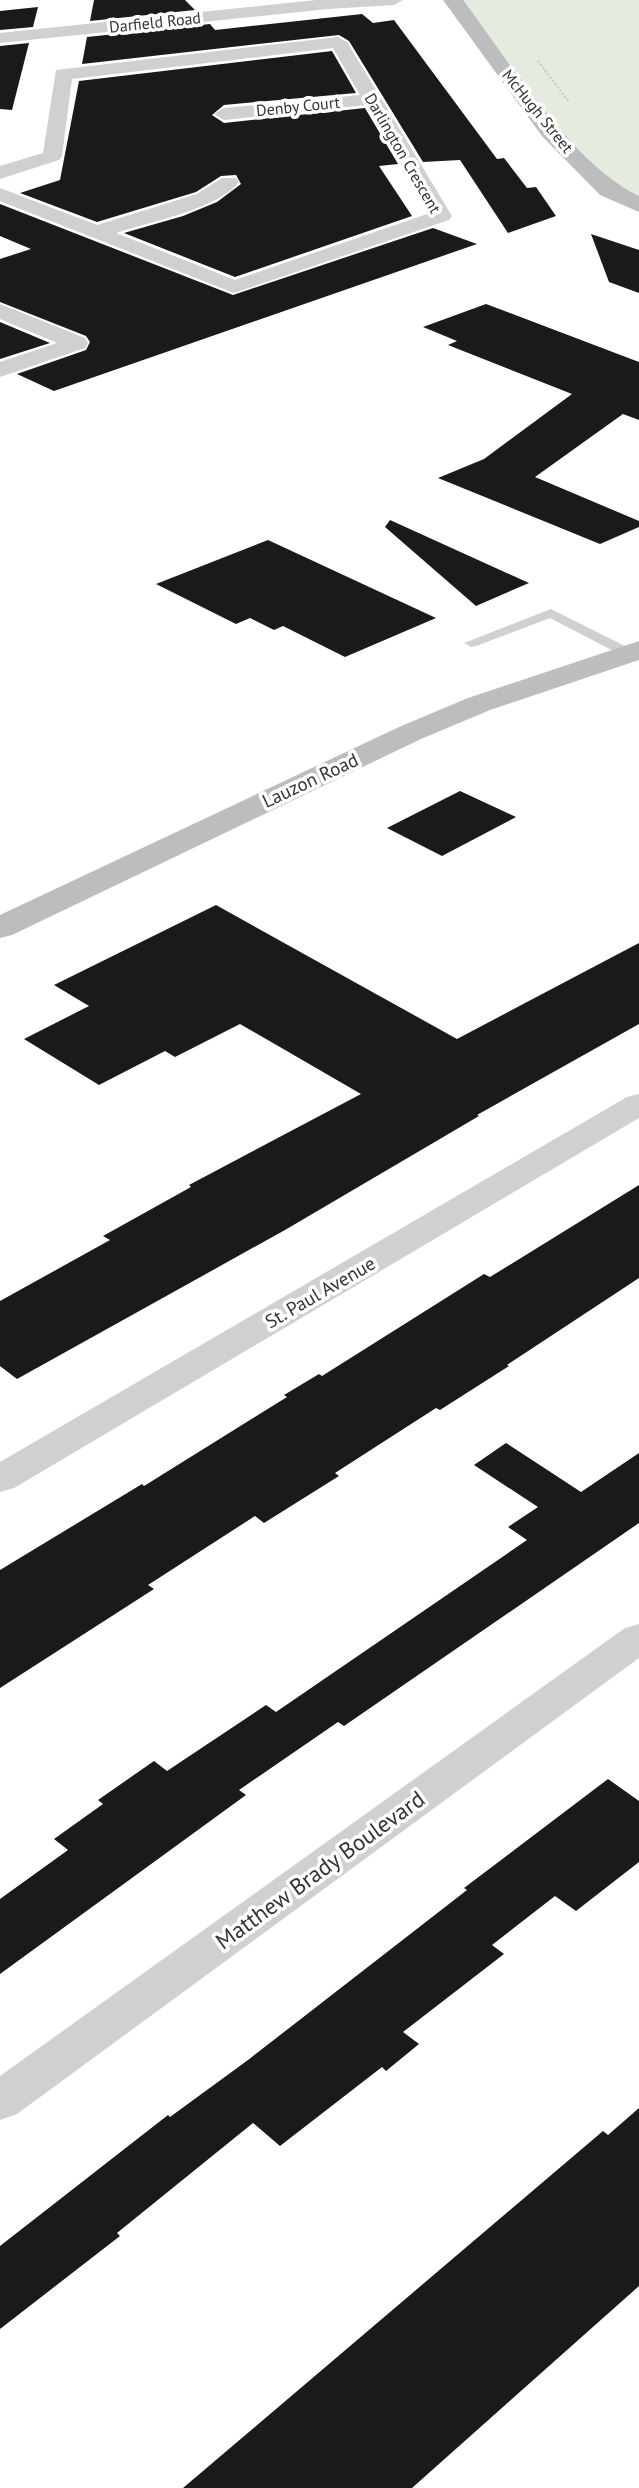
<svg xmlns="http://www.w3.org/2000/svg" width="639" height="2488" font-family="'PT Sans',sans-serif">
  <rect width="100%" height="100%" fill="#fff"/>
  <path fill="#e5ecdf" d="M 453,0 L 639,0 L 639,205 L 608,190 Z"/>
  <path fill="#1a1a1a" d="M 94,0 L 185,0 L 195,10 L 90,21 Z
    M 38,7 L 33,27 L 0,30 L 0,11 Z
    M 362,14 L 373,23 L 394,20 L 497,159 L 504,158 L 527,188 L 536,187 L 556,216 L 508,233 L 460,160 L 423,162 L 349,41 L 339,35 L 82,64 L 87,37 L 210,24 L 215,30 Z
    M 29,43 L 12,110 L 0,109 L 0,46 Z
    M 332,51 L 356,93 L 224,105 L 212,115 L 224,123 L 365,108 L 398,164 L 379,166 L 412,216 L 235,277 L 124,233 L 183,216 L 217,202 L 241,184 L 236,175 L 221,176 L 196,192 L 97,222 L 20,193 L 60,180 L 79,81 Z
    M 0,204 L 233,295 L 433,228 L 477,244 L 54,391 L 17,374 L 86,350 L 90,342 L 86,336 L 0,302 L 0,259 L 31,249 L 0,236 Z
    M 591,234 L 639,250 L 639,293 L 609,282 Z
    M 486,304 L 639,362 L 639,420 L 623,414 L 535,477 L 639,521 L 639,527 L 600,544 L 438,478 L 484,459 L 572,394 L 448,345 L 457,341 L 423,327 Z
    M 0,322 L 50,343 L 0,359 Z
    M 390,520 L 529,583 L 476,606 L 385,527 Z
    M 268,540 L 436,618 L 345,657 L 283,626 L 274,630 L 250,618 L 236,624 L 156,584 Z
    M 460,791 L 516,817 L 442,856 L 387,828 Z
    M 216,905 L 457,1039 L 639,943 L 639,1024 L 477,1115 L 479,1116 L 285,1230 L 17,1379 L 0,1366 L 0,1301 L 110,1240 L 103,1236 L 191,1187 L 189,1185 L 361,1094 L 240,1024 L 175,1057 L 165,1051 L 99,1085 L 24,1039 L 89,1006 L 54,985 Z
    M 639,1185 L 639,1278 L 507,1365 L 509,1366 L 440,1410 L 436,1408 L 335,1473 L 339,1476 L 264,1523 L 255,1516 L 148,1585 L 154,1589 L 0,1688 L 0,1570 L 142,1484 L 144,1486 L 287,1397 L 284,1395 L 319,1374 L 322,1376 L 484,1274 L 490,1277 Z
    M 506,1443 L 581,1492 L 639,1453 L 639,1523 L 344,1726 L 338,1722 L 239,1790 L 246,1795 L 0,1974 L 0,1899 L 68,1850 L 54,1839 L 103,1804 L 98,1800 L 154,1761 L 167,1771 L 266,1705 L 276,1712 L 527,1540 L 508,1527 L 538,1507 L 474,1465 Z
    M 608,1779 L 639,1801 L 639,1862 L 576,1911 L 555,1896 L 492,1945 L 504,1954 L 403,2032 L 419,2044 L 386,2071 L 382,2067 L 280,2146 L 253,2123 L 117,2233 L 120,2236 L 0,2329 L 0,2246 L 168,2115 L 170,2117 L 248,2060 L 467,1890 L 464,1888 Z
    M 639,2108 L 639,2286 L 412,2488 L 183,2488 L 603,2131 L 608,2135 Z"/>
  <g fill="none" stroke-linecap="round" stroke-linejoin="round">
    <path stroke="#cdcdcd" stroke-width="2.5" stroke-dasharray="2 2" stroke-linecap="butt" d="M 538,61 L 569,102"/>
    <path fill="#d0d0d0" fill-rule="evenodd" d="M 551,609 L 635,651 L 637,654 L 635,657 L 625,657 L 550,618 L 476,646 L 471,647 L 464,643 Z"/>
    <path fill="#d0d0d0" fill-rule="evenodd" d="M 316,0 L 403,0 L 394,5 L 328,9 L 0,43 L 0,33 Z
      M 338,37 L 347,42 L 452,216 L 449,220 L 234,293 L 0,201 L 0,188 L 97,225 L 197,194 L 222,178 L 236,178 L 239,182 C 219,209 148,222 116,233 L 235,280 L 430,213 L 366,105 L 224,120 L 214,114 L 224,108 L 360,95 L 333,48 L 72,79 L 62,156 L 59,160 L 0,179 L 0,166 L 43,153 L 56,70 Z
      M 0,304 L 85,338 L 88,343 L 85,348 L 0,377 L 0,362 L 57,343 L 0,319 Z
      M 639,1094 L 639,1118 L 14,1488 L 0,1492 L 0,1462 L 627,1097 Z
      M 639,1624 L 639,1658 L 17,2114 L 0,2120 L 0,2076 L 625,1628 Z"/>
    <path fill="#bdbdbd" fill-rule="evenodd" d="M 443,0 L 463,0 C 509,61 571,163 639,196 L 639,212 L 600,195 L 542,136 Z
      M 639,641 L 639,660 L 490,710 L 421,739 L 12,935 L 0,938 L 0,915 L 399,727 L 468,698 Z"/>
  </g>
  <g text-anchor="middle" stroke-width="7" stroke-linejoin="round" paint-order="stroke">
    <g font-size="16" fill="#333" stroke="#fff">
      <text transform="translate(155 22) rotate(-6)" y="6">Darfield Road</text>
      <text transform="translate(298 106) rotate(-6)" y="6">Denby Court</text>
      <text transform="translate(538 111) rotate(51)" y="6">McHugh Street</text>
      <text transform="translate(403 153) rotate(60)" y="6">Darlington Crescent</text>
    </g>
    <g font-size="19" fill="#333" stroke="#fff">
      <text transform="translate(310 780) rotate(-25)" y="7">Lauzon Road</text>
      <text transform="translate(320 1292) rotate(-30)" y="7">St. Paul Avenue</text>
    </g>
    <g font-size="23" fill="#333" stroke="#fff">
      <text transform="translate(320 1870) rotate(-36)" y="8">Matthew Brady Boulevard</text>
    </g>
  </g>
</svg>
